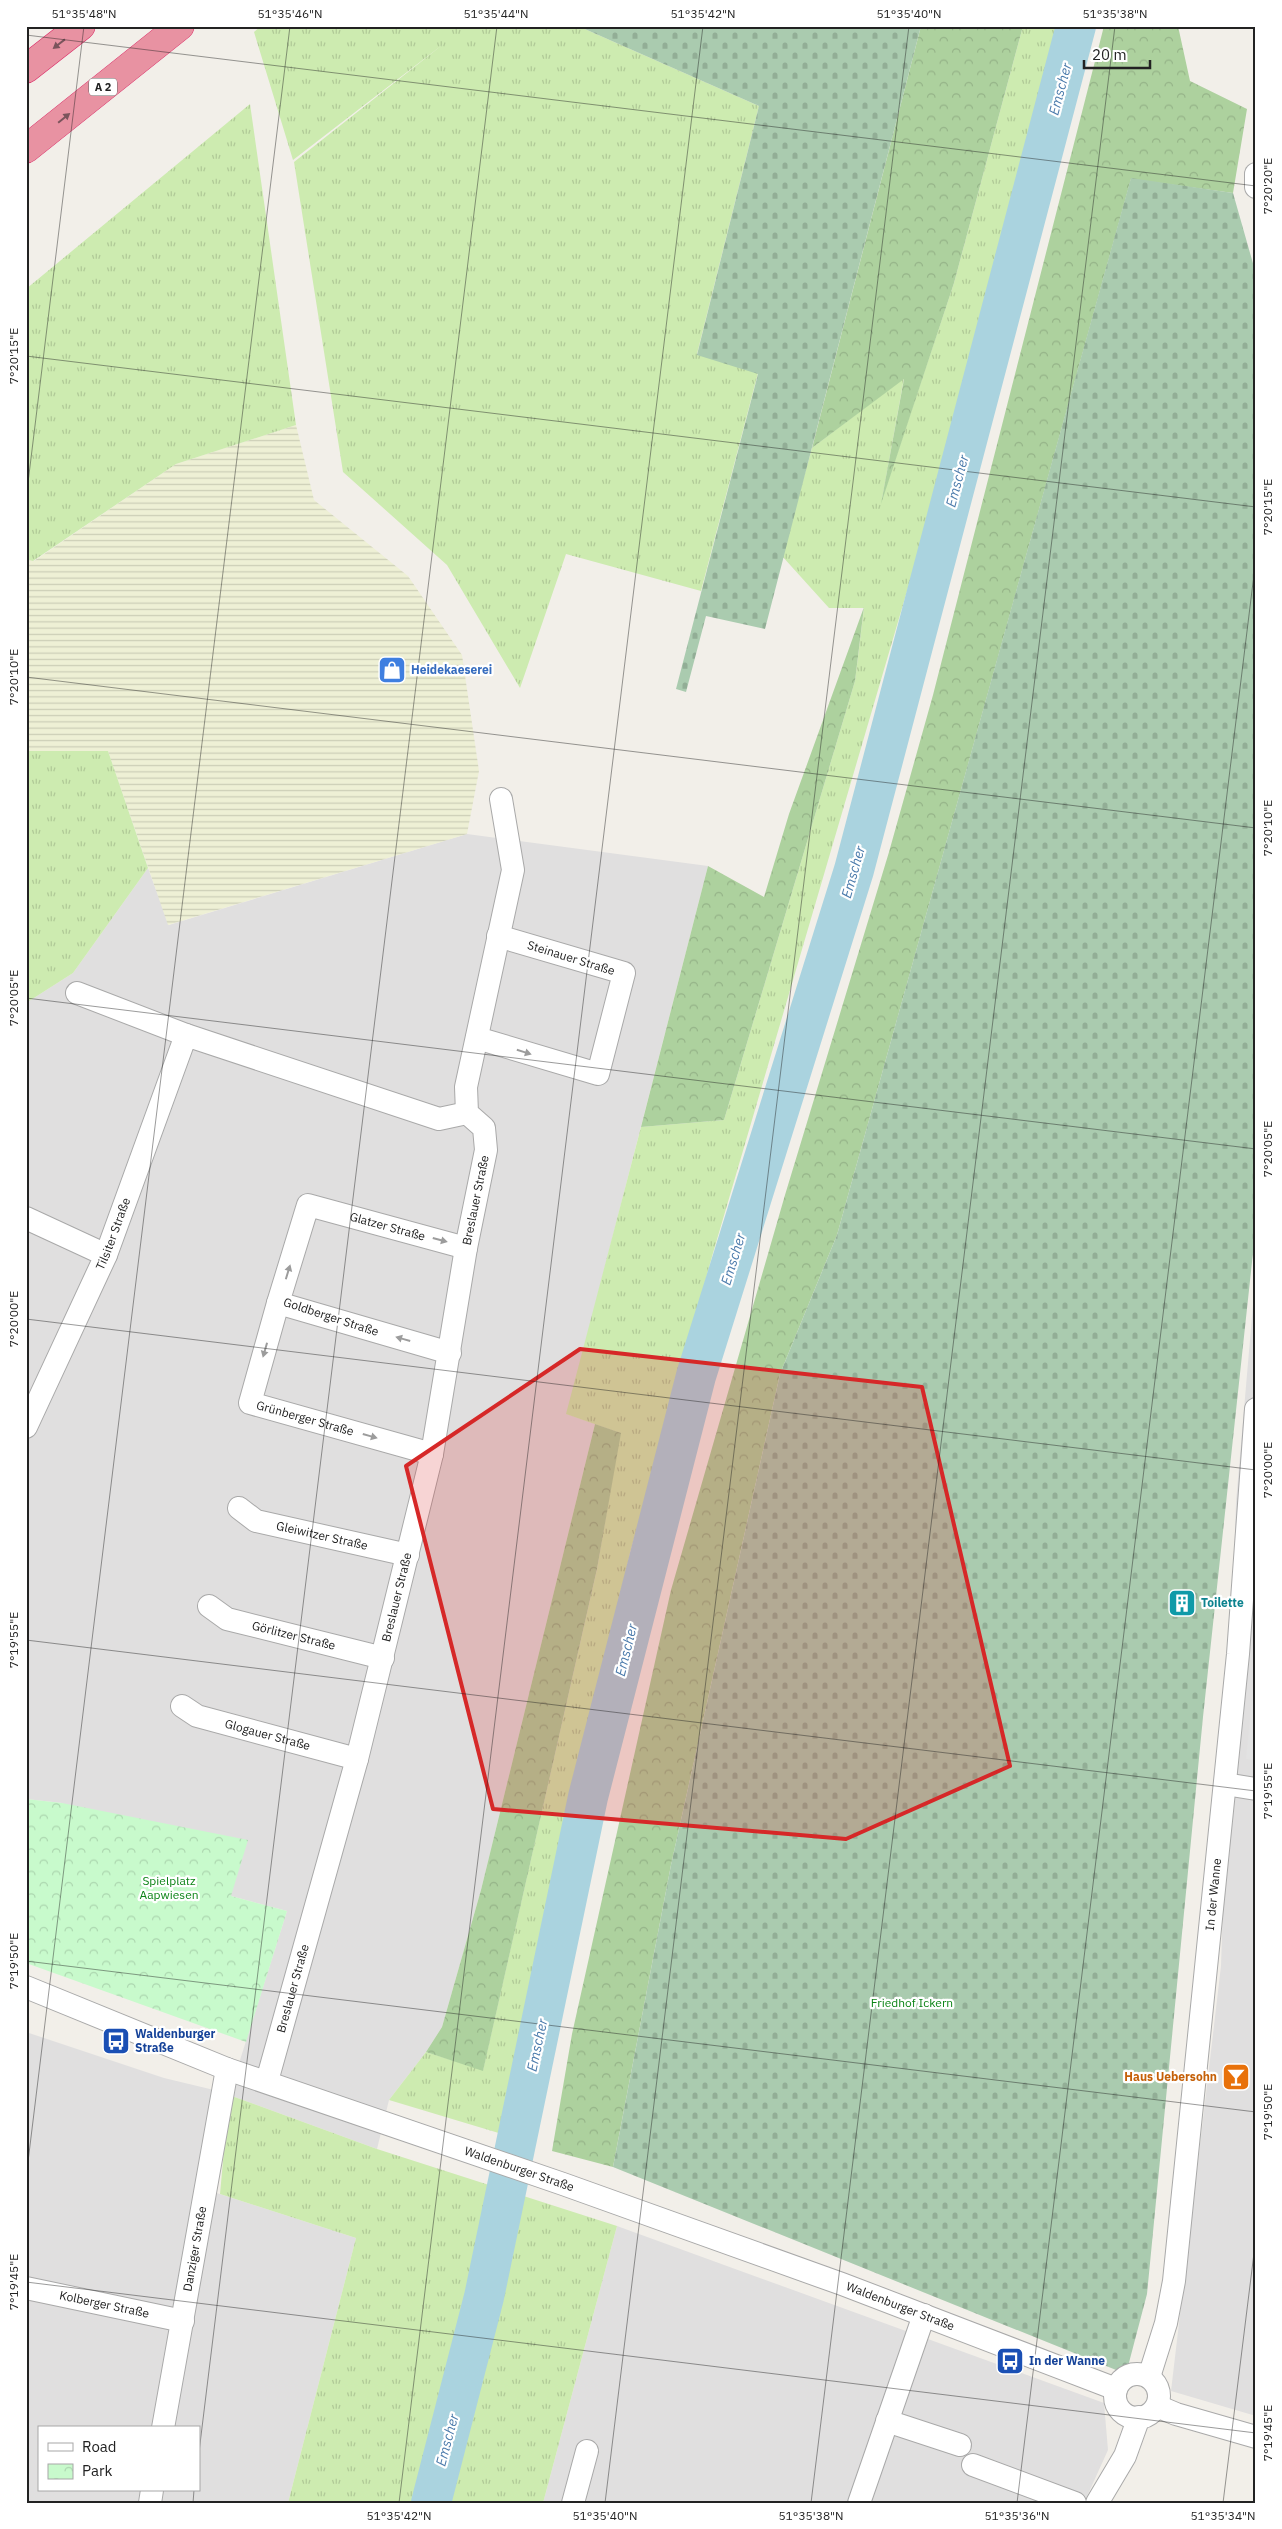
<svg xmlns="http://www.w3.org/2000/svg" width="1282" height="2529" font-family="'IBM Plex Sans',sans-serif">
  <defs>
    <pattern id="farmland-rules" width="6" height="5" patternUnits="userSpaceOnUse" patternTransform="scale(1.25)"><rect width="6" height="5" fill="#eef0d5"/><path d="M0 2.5h6" fill="none" stroke="#ccceb7"/></pattern>
    <pattern id="grass-tufts" width="24" height="20" patternUnits="userSpaceOnUse" patternTransform="scale(1.25)"><rect width="24" height="20" fill="#cdebb0"/><path d="M3 7l-1-3M5 7V3M7 7l1-3M15 17l-1-3M17 17v-4M19 17l1-3" fill="none" stroke="#b0c997"/></pattern>
    <pattern id="forest-crowns" width="20" height="18" patternUnits="userSpaceOnUse" patternTransform="scale(1.25)"><rect width="20" height="18" fill="#add19e"/><path d="M2 6a3 3 0 1 1 6 0M12 15a3 3 0 1 1 6 0" fill="none" stroke="#95b388"/></pattern>
    <pattern id="cemetery-stones" width="16" height="16" patternUnits="userSpaceOnUse" patternTransform="scale(1.25)"><rect width="16" height="16" fill="#aacbaf"/><path d="M2 7V4a2 2 0 0 1 4 0v3zM10 15v-3a2 2 0 0 1 4 0v3z" fill="#92ae96"/></pattern>
    <pattern id="park-crowns" width="20" height="18" patternUnits="userSpaceOnUse" patternTransform="scale(1.25)"><rect width="20" height="18" fill="#c8facc"/><path d="M2 6a3 3 0 1 1 6 0M12 15a3 3 0 1 1 6 0" fill="none" stroke="#acd6af"/></pattern>
  </defs>
  <rect width="100%" height="100%" fill="#f2efe9"/>
  <path fill="#e0dfdf" fill-rule="evenodd" d="M 467,834 L 708,866 L 567,1414 L 595,1424 L 481,1890 L 442,2027 L 426,2052 L 389,2100 L 377,2149 L 229,2095 L 287,1911 L 231,1896 L 62,1803 L 26,1799 L 26,1003 L 73,973 L 148,868 L 169,925 Z
    M 1256,1270 L 1256,2416 L 1171,2391 L 1221,1966 L 1236,1502 Z
    M 26,2032 L 164,2078 L 214,2090 L 198,2187 L 356,2238 L 288,2503 L 26,2503 ZM 39,2428 L 199,2428 L 199,2490 L 39,2490 Z
    M 617,2226 L 1104,2403 L 1108,2450 L 1084,2503 L 543,2503 Z"/>
  <path fill="url(#farmland-rules)" d="M 296,425 L 314,500 L 408,576 L 462,655 L 479,771 L 467,834 L 168,925 L 108,751 L 26,751 L 26,559 L 34,561 L 176,464 Z"/>
  <path fill="url(#grass-tufts)" d="M 261,26 L 578,26 L 759,106 L 697,354 L 758,373 L 701,591 L 566,554 L 520,688 L 447,565 L 343,472 L 294,162 L 446,42 L 293,160 L 254,32 Z
    M 1023,26 L 1057,26 L 934,499 L 713,1253 L 630,1553 L 502,2134 L 389,2100 L 426,2052 L 483,2070 L 597,1569 L 620,1433 L 566,1414 L 641,1127 L 724,1120 L 855,681 L 864,608 L 829,608 L 782,556 L 812,448 L 904,378 L 882,499 L 954,283 Z
    M 250,104 L 296,425 L 176,464 L 33,561 L 26,559 L 26,289 Z
    M 26,751 L 108,751 L 148,868 L 73,973 L 26,1003 Z
    M 229,2095 L 377,2149 L 617,2226 L 543,2503 L 288,2503 L 356,2238 L 220,2194 Z"/>
  <path fill="url(#forest-crowns)" d="M 921,26 L 1023,26 L 954,283 L 881,504 L 904,379 L 812,448 Z
    M 1104,26 L 1178,26 L 1190,81 L 1247,109 L 1233,193 L 1131,179 L 837,1235 L 780,1374 L 671,1865 L 613,2167 L 552,2151 L 572,2034 L 671,1590 L 785,1195 L 889,852 L 933,695 Z
    M 864,607 L 855,681 L 724,1120 L 641,1127 L 708,866 L 764,897 L 789,814 Z
    M 595,1424 L 621,1433 L 597,1569 L 483,2071 L 426,2052 L 442,2027 L 481,1890 Z"/>
  <path fill="url(#cemetery-stones)" d="M 578,26 L 921,26 L 765,629 L 706,616 L 686,692 L 676,689 L 758,374 L 697,355 L 759,106 Z
    M 1131,178 L 1233,193 L 1256,274 L 1256,1225 L 1203,1717 L 1147,2294 L 1126,2374 L 613,2167 L 671,1865 L 780,1374 L 837,1235 Z"/>
  <path fill="url(#park-crowns)" d="M 26,1799 L 62,1803 L 248,1840 L 231,1896 L 287,1911 L 246,2042 L 26,1963 Z"/>
  <path fill="#e2e2e2" d="M 1255,1671 L 1256,1671 L 1256,1760 L 1246,1759 Z"/>
  <g fill="none" stroke-linecap="round" stroke-linejoin="round">
    <path stroke="#aad3df" stroke-width="40" d="M 431,2503 L 484,2297 L 588,1797 L 696,1376 L 854,870 L 1076,26"/>
    <g stroke="#a9a9a9" stroke-width="24">
      <g id="minor">
        <path d="M 1256,174 L 1256,187"/>
        <path d="M 77,993 L 186,1035"/>
        <path d="M 477,1038 L 598,1074 L 624,973 L 498,936"/>
        <path d="M 26,1218 L 106,1255"/>
        <path id="s1" d="M 278,1303 L 250,1403 L 432,1454"/>
        <path id="s2" d="M 450,1353 L 278,1303 L 308,1205 L 466,1248"/>
        <path id="s3" d="M 26,1427 L 106,1255 L 186,1035 L 439,1119 L 467,1113"/>
        <path id="s4" d="M 239,1508 L 256,1521 L 408,1555"/>
        <path id="s5" d="M 209,1606 L 227,1619 L 383,1658"/>
        <path id="s6" d="M 182,1706 L 197,1716 L 357,1759"/>
        <path d="M 1225,1784 L 1256,1789"/>
        <path id="s7" d="M 26,1987 L 227,2069 L 563,2184 L 842,2284 L 1116,2389"/>
        <path id="s8" d="M 267,2081 L 357,1759 L 432,1454 L 466,1248 L 486,1150 L 484,1128 L 467,1113 L 466,1087 L 513,870 L 501,799"/>
        <path id="s9" d="M 26,2288 L 183,2321"/>
        <circle cx="1137" cy="2396" r="22"/>
        <path id="s10" d="M 1149,2377 L 1166,2323 L 1174,2281 L 1238,1654 L 1256,1409"/>
        <path d="M 1157,2406 L 1176,2414 L 1256,2437"/>
        <path d="M 887,2421 L 960,2445"/>
        <path id="s11" d="M 163,2428 L 227,2069"/>
        <path d="M 973,2465 L 1075,2503"/>
        <path d="M 150,2503 L 152,2490"/>
        <path d="M 573,2503 L 587,2451"/>
        <path d="M 859,2503 L 924,2315"/>
        <path d="M 1097,2503 L 1125,2456 L 1139,2417"/>
      </g>
    </g>
    <g stroke="#dc2a67" stroke-width="29">
      <path id="motorway" d="M 26,69 L 81,26
        M 26,149 L 180,26"/>
    </g>
    <use href="#minor" stroke="#fff" stroke-width="22"/>
    <use href="#motorway" stroke="#e892a2" stroke-width="28"/>
  </g>
  <defs><path id="oneway-solid" d="M-6-.8H1V-3.2L6.5 0L1 3.2V.8H-6Z" transform="scale(1.25)"/></defs>
  <g fill="#7b545c">
    <use href="#oneway-solid" transform="translate(59 44) rotate(142)"/>
    <use href="#oneway-solid" transform="translate(64 118) rotate(-39)"/>
  </g>
  <g fill="#9c9c9c">
    <use href="#oneway-solid" transform="translate(524 1052) rotate(17)"/>
    <use href="#oneway-solid" transform="translate(440 1240) rotate(15)"/>
    <use href="#oneway-solid" transform="translate(288 1272) rotate(-73)"/>
    <use href="#oneway-solid" transform="translate(403 1339) rotate(-164)"/>
    <use href="#oneway-solid" transform="translate(265 1350) rotate(106)"/>
    <use href="#oneway-solid" transform="translate(370 1436) rotate(16)"/>
  </g>
  <path fill="#d62828" fill-opacity="0.2" stroke="#d62828" stroke-width="4" stroke-linejoin="round" d="M 580,1349 L 922,1387 L 1010,1766 L 846,1839 L 493,1809 L 406,1466 Z"/>
  <path fill="none" stroke="#222" stroke-width="1" stroke-opacity="0.45" d="M 26,35 L 1256,186M 26,356 L 1256,507M 26,499 L 84,26M 26,677 L 1256,828M 26,998 L 1256,1149M 26,1319 L 1256,1470M 26,1640 L 1256,1791M 26,1961 L 1256,2112M 26,2178 L 290,26M 26,2282 L 1256,2433M 199,2452 L 497,26M 193,2503 L 194,2490M 399,2503 L 703,26M 605,2503 L 909,26M 811,2503 L 1115,26M 1017,2503 L 1256,558M 1223,2503 L 1256,2237"/>
  <defs>
    <g id="shop-square" transform="scale(1.4375)"><rect x="-9" y="-9" width="18" height="18" rx="4" fill="#3f7fe0" stroke="#fff"/><path d="M-5-2.5h2.3a2.7 3.5 0 0 1 5.4 0H5L5.5 6h-11ZM-1.5-2.5h3a1.5 2.3 0 0 0-3 0Z" fill="#fff"/></g>
    <g id="building-square" transform="scale(1.4375)"><rect x="-9" y="-9" width="18" height="18" rx="4" fill="#0f9aa8" stroke="#fff"/><path d="M-4-6H4V6H1V3H-1V6H-4ZM-2.5-4.3h1.7v1.8h-1.7ZM.8-4.3h1.7v1.8H.8ZM-2.5-1h1.7V.8h-1.7ZM.8-1h1.7V.8H.8Z" fill="#fff"/></g>
    <g id="bus-square" transform="scale(1.4375)"><rect x="-9" y="-9" width="18" height="18" rx="4" fill="#1a4fb4" stroke="#fff"/><path d="M-5-6H5V4H4V6H2V4H-2V6H-4V4H-5ZM-3.5-4V0h7V-4ZM-3.5 1.2v1.5H-2V1.2ZM2 1.2v1.5H3.5V1.2Z" fill="#fff"/></g>
    <g id="bar-square" transform="scale(1.4375)"><rect x="-9" y="-9" width="18" height="18" rx="4" fill="#e8710a" stroke="#fff"/><path d="M-6-5H6L.8 .8V4.5H3.5V6h-7V4.5H-.8V.8Z" fill="#fff"/></g>
  </defs>
  <g fill-rule="evenodd">
    <use href="#shop-square" x="392" y="670"/>
    <use href="#building-square" x="1182" y="1603"/>
    <use href="#bus-square" x="116" y="2041"/>
    <use href="#bar-square" x="1236" y="2077"/>
    <use href="#bus-square" x="1010" y="2361"/>
  </g>
  <g text-anchor="middle" stroke-width="4.5" stroke-linejoin="round" paint-order="stroke">
    <rect fill="#fff" stroke="#646464" stroke-width="1" x="89" y="78.5" width="28" height="17" rx="4"/>
    <g font-size="11" font-weight="bold" fill="#222">
      <text x="103" y="91">A 2</text>
    </g>
    <g font-size="12" font-weight="bold" fill="#366cbe" stroke="#fff" text-anchor="start">
      <text x="411" y="674">Heidekaeserei</text>
    </g>
    <g font-size="12" fill="#222" stroke="#fff">
      <text transform="translate(571 958) rotate(17)" y="4">Steinauer Straße</text>
      <text dy="4" stroke="none"><textPath href="#s8" startOffset="906">Breslauer Straße</textPath></text>
      <text dy="4" stroke="none"><textPath href="#s2" startOffset="364">Glatzer Straße</textPath></text>
      <text dy="4" stroke="none"><textPath href="#s3" startOffset="212">Tilsiter Straße</textPath></text>
      <text transform="translate(331 1317) rotate(18)" y="4">Goldberger Straße</text>
      <text dy="4" stroke="none"><textPath href="#s1" startOffset="161">Grünberger Straße</textPath></text>
      <text dy="4" stroke="none"><textPath href="#s4" startOffset="89">Gleiwitzer Straße</textPath></text>
      <text dy="4" stroke="none"><textPath href="#s8" startOffset="501">Breslauer Straße</textPath></text>
      <text dy="4" stroke="none"><textPath href="#s5" startOffset="91">Görlitzer Straße</textPath></text>
      <text dy="4" stroke="none"><textPath href="#s6" startOffset="91">Glogauer Straße</textPath></text>
      <text dy="4" stroke="none"><textPath href="#s10" startOffset="488">In der Wanne</textPath></text>
      <text dy="4" stroke="none"><textPath href="#s8" startOffset="96">Breslauer Straße</textPath></text>
      <text dy="4" stroke="none"><textPath href="#s7" startOffset="526">Waldenburger Straße</textPath></text>
      <text dy="4" stroke="none"><textPath href="#s11" startOffset="182">Danziger Straße</textPath></text>
      <text dy="4" stroke="none"><textPath href="#s9" startOffset="80">Kolberger Straße</textPath></text>
      <text dy="4" stroke="none"><textPath href="#s7" startOffset="931">Waldenburger Straße</textPath></text>
    </g>
    <g font-size="12" font-weight="bold" fill="#0d838f" stroke="#fff" text-anchor="start">
      <text x="1201" y="1607">Toilette</text>
    </g>
    <g font-size="12" fill="#0c8416" stroke="#fff">
      <text x="169" y="1885">Spielplatz<tspan x="169" dy="14">Aapwiesen</tspan></text>
      <text x="912" y="2007">Friedhof Ickern</text>
    </g>
    <g font-size="12" font-weight="bold" fill="#164399" stroke="#fff" text-anchor="start">
      <text x="135" y="2038">Waldenburger<tspan x="135" dy="14">Straße</tspan></text>
      <text x="1029" y="2365">In der Wanne</text>
    </g>
    <g font-size="12" font-weight="bold" fill="#c56008" stroke="#fff" text-anchor="end">
      <text x="1217" y="2081">Haus Uebersohn</text>
    </g>
    <g font-size="14" font-style="italic" fill="#4a7aab" stroke="#fff">
      <text transform="translate(1060 89) rotate(-75)" y="5">Emscher</text>
      <text transform="translate(957 481) rotate(-75)" y="5">Emscher</text>
      <text transform="translate(853 872) rotate(-74)" y="5">Emscher</text>
      <text transform="translate(733 1259) rotate(-73)" y="5">Emscher</text>
      <text transform="translate(626 1650) rotate(-76)" y="5">Emscher</text>
      <text transform="translate(537 2045) rotate(-78)" y="5">Emscher</text>
      <text transform="translate(447 2440) rotate(-75)" y="5">Emscher</text>
    </g>
  </g>
  <rect width="1282" height="2529" fill="none" stroke="#ffffff" stroke-width="55"/>
  <rect x="38" y="2426" width="162" height="65" fill="#ffffff" stroke="#a7a7a7"/>
  <rect x="48" y="2443" width="25" height="8" fill="#ffffff" stroke="#a7a7a7"/>
  <text x="82" y="2452" font-size="15" fill="#222222">Road</text>
  <rect x="48" y="2464" width="25" height="15" fill="url(#park-crowns)" stroke="#a7a7a7"/>
  <text x="82" y="2476" font-size="15" fill="#222222">Park</text>
  <path d="M1084 60v8h66v-8" fill="none" stroke="#222222" stroke-width="2.5"/>
  <text x="1092" y="60" font-size="15" fill="#222222" stroke="#ffffff" stroke-width="4" paint-order="stroke">20 m</text>
  <rect x="28" y="28" width="1226" height="2474" fill="none" stroke="#222" stroke-width="2"/>
  <g font-size="12" text-anchor="middle" fill="#222">
    <text x="84" y="18">51°35'48"N</text>
    <text x="290" y="18">51°35'46"N</text>
    <text x="496" y="18">51°35'44"N</text>
    <text x="703" y="18">51°35'42"N</text>
    <text x="909" y="18">51°35'40"N</text>
    <text x="1115" y="18">51°35'38"N</text>
    <text transform="translate(1268 186) rotate(-90)" y="4">7°20'20"E</text>
    <text transform="translate(14 356) rotate(-90)" y="4">7°20'15"E</text>
    <text transform="translate(1268 507) rotate(-90)" y="4">7°20'15"E</text>
    <text transform="translate(14 677) rotate(-90)" y="4">7°20'10"E</text>
    <text transform="translate(1268 828) rotate(-90)" y="4">7°20'10"E</text>
    <text transform="translate(14 998) rotate(-90)" y="4">7°20'05"E</text>
    <text transform="translate(1268 1149) rotate(-90)" y="4">7°20'05"E</text>
    <text transform="translate(14 1319) rotate(-90)" y="4">7°20'00"E</text>
    <text transform="translate(1268 1470) rotate(-90)" y="4">7°20'00"E</text>
    <text transform="translate(14 1640) rotate(-90)" y="4">7°19'55"E</text>
    <text transform="translate(1268 1791) rotate(-90)" y="4">7°19'55"E</text>
    <text transform="translate(14 1961) rotate(-90)" y="4">7°19'50"E</text>
    <text transform="translate(1268 2112) rotate(-90)" y="4">7°19'50"E</text>
    <text transform="translate(14 2282) rotate(-90)" y="4">7°19'45"E</text>
    <text transform="translate(1268 2433) rotate(-90)" y="4">7°19'45"E</text>
    <text x="399" y="2520">51°35'42"N</text>
    <text x="605" y="2520">51°35'40"N</text>
    <text x="811" y="2520">51°35'38"N</text>
    <text x="1017" y="2520">51°35'36"N</text>
    <text x="1223" y="2520">51°35'34"N</text>
  </g>
</svg>
